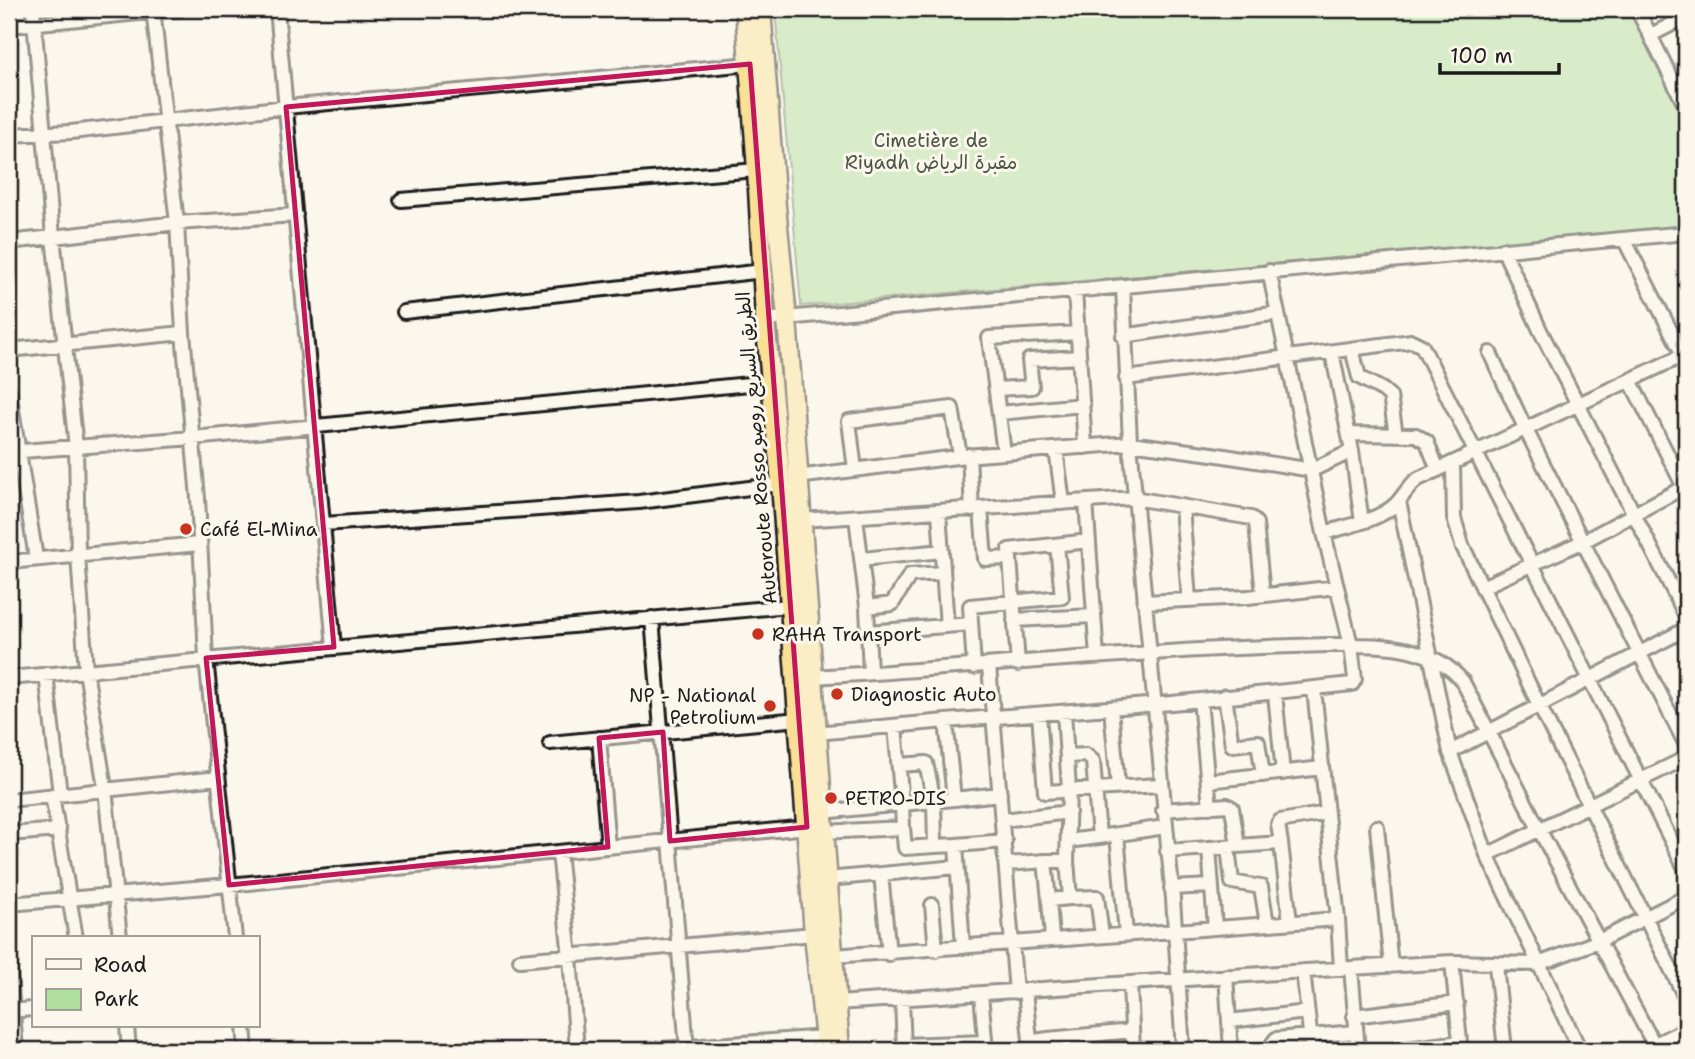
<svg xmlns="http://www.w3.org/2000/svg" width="1695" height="1059" font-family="'Shantell Sans','Playpen Sans Arabic',sans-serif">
  <rect width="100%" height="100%" fill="#fbf7ec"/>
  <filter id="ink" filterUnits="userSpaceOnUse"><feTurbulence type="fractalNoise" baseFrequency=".0143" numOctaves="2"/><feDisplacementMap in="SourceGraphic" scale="14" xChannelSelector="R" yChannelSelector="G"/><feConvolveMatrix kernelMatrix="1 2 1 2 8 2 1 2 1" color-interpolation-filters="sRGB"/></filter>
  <g filter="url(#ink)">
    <path fill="#b0de9d" stroke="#667d5c" stroke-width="2" d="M 775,9 L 1633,9 L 1686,118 L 1686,227 L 801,306 Z"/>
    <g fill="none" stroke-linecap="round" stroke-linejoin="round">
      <g stroke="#1c1c1c" stroke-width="18">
        <path id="minor" d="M 33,9 L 53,237 L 76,447 L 78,555 L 86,671 L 105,788 L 120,938
          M 153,9 L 177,223 L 183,333 L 198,498 L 206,658 L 235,938
          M 277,9 L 334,647
          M 1637,9 L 1686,107
          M 9,26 L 179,9
          M 1651,35 L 1686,17
          M 9,135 L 71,132 L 286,107 L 750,64
          M 401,200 L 757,170
          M 1624,239 L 1686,361
          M 9,242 L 177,223 L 296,215
          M 1503,249 L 1540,330 L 1686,616
          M 1123,286 L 1130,443 L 1173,899 L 1183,1050
          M 1075,290 L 1085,447
          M 404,312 L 763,271
          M 765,320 L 1686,233
          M 1123,336 L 1278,313
          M 1352,349 L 1359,377 L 1383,390 L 1390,396 L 1396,435
          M 9,350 L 183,333
          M 1332,352 L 1352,451 L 1362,522
          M 1490,353 L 1526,430 L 1686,745
          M 1126,378 L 1412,341 L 1422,346 L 1686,870
          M 1630,380 L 1686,491
          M 996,389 L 1032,387 L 1029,360 L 1079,357
          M 9,391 L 36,558
          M 999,413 L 1083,405
          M 1349,434 L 1416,435 L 1427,442 L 1438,470
          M 1056,449 L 1063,503
          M 9,452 L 193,438 L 770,382
          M 1004,453 L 989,338 L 1078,333
          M 969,455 L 972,510
          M 1453,463 L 1454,518 L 1462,545 L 1539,705 L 1686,999
          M 855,470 L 849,421 L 952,408 L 960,456
          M 797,477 L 965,456 L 1130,443 L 1212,454 L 1312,470 L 1352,451
          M 1086,501 L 1097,657
          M 1399,501 L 1450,752 L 1487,855 L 1686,758
          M 1182,506 L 1189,600
          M 981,509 L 985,559 L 1010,558 L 1009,550 L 1089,541
          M 939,512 L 947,626
          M 856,517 L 867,607
          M 801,520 L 1134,498 L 1251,518 L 1256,523 L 1263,595
          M 324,524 L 639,502 L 781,484
          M 1324,533 C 1347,526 1378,521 1396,504 C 1404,496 1408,486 1418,479 L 1686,354
          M 1010,558 L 1018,664
          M 862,559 L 942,551
          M 9,562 L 199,544
          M 1482,587 L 1584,541 L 1686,486
          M 1144,602 L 1248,597 L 1337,587
          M 652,618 L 687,1050
          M 1014,620 L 1094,616
          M 868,632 L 971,624
          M 989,666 L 1016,992
          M 974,667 L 970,606 L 1062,597 L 1057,545
          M 870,673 L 867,607 L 892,604 L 910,575 L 943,573
          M 46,674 L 60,794
          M 812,677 C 948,669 1083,656 1219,649 C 1256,647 1293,646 1330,645 C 1356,645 1384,644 1409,650 C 1429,655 1450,665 1463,682 L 1540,831 L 1657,1050
          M 9,678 L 789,606
          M 1314,689 L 1338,919 L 1341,969
          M 1275,694 L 1283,773
          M 1225,696 L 1232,745 L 1258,742 L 1263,775
          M 1200,700 L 1210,807
          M 1111,708 L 1118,787
          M 1039,714 L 1045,792 L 1160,785
          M 895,726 L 902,804 L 954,799
          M 816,733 L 946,721
          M 599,738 L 608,847
          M 550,743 L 799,719
          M 1450,752 L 1686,629
          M 1068,756 L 1086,755 L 1093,761 L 1099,837 L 1165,827
          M 899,765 L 926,763 L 934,801 L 935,846 L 956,845
          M 1208,781 L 1322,768
          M 1000,794 L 954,799 L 946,721 L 1172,703 L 1352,684 L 1355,679 L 1351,645 L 1324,533 L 1269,271
          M 52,795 L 76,938
          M 9,800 L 218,778
          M 1163,810 L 1227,805 L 1232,808 L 1238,846
          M 822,812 L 902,804 L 903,828 L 823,832
          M 1003,820 L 1069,812
          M 1377,827 L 1391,966
          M 903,828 L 905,848 L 935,846
          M 9,834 L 59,830
          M 1117,835 L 1126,934
          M 1068,841 L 1099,837
          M 1281,843 L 1278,824 L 1280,821 L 1327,813
          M 1228,847 L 1232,882 L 1261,887 L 1267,924
          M 1209,848 L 1215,928
          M 1167,851 L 1281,843 L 1290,922
          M 559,852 L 570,957 L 577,1050
          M 1487,855 L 1580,1050
          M 1007,864 L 1045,861
          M 881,874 L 889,954
          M 827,879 L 957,867
          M 1171,888 L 1212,886
          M 1070,898 L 1097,897 L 1102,936
          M 1049,900 L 1045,861 L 1067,861
          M 9,904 L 229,885 L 807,827
          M 932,905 L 936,950
          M 1052,939 L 1049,900 L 1070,898 L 1067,861 L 1069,790 L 1064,712
          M 963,947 L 956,845 L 1005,841
          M 833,956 L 1338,919
          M 520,960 L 814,934
          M 9,964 L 16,1050
          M 1496,965 L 1505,1050
          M 1351,968 L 1358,1050
          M 1303,971 L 1312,1050
          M 1226,976 L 1231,1050
          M 1130,984 L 1133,1050
          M 1025,991 L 1030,1040 L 1035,1041 L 1048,1039 L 1050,1050
          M 981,994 L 986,1050
          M 902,999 L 904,1050
          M 837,1003 L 1351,968 L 1452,962 L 1538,964 L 1599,941 L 1686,897
          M 9,1011 L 33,1009
          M 1354,1016 L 1457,1003
          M 1229,1021 L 1307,1012
          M 127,1026 L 129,1050
          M 244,1026 L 246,1050
          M 1048,1039 L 1132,1031
          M 904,1045 L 985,1042
          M 648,1050 L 825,1037
          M 1273,1050 L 1273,1043 L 1276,1039 L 1355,1032
          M 1398,1050 L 1460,1042 L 1452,962
          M 1643,1050 L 1686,1029"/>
      </g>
      <g stroke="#1c1c1c" stroke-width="23">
        <path id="highway" d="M 745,9 L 757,170 L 765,320 L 781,484 L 814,934 L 826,1050
          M 761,9 L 776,206 L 787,318 L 840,1050"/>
      </g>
      <use href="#minor" stroke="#fbf7ec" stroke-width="12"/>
      <use href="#highway" stroke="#fadf96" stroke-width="18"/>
    </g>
  </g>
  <path d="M0 0H1695V1059H0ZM 750,64 L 807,827 L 670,841 L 663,732 L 599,738 L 608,847 L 229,885 L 206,658 L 334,647 L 286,107 Z" fill="#fbf7ec" fill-opacity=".55" fill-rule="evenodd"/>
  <path fill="none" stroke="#c2185b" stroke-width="5" stroke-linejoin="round" d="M 750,64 L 807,827 L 670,841 L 663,732 L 599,738 L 608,847 L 229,885 L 206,658 L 334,647 L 286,107 Z"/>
  <g fill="#c8321e" stroke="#fbf7ec" stroke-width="2.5">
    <circle cx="186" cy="529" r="7"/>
    <circle cx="758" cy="634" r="7"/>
    <circle cx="837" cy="694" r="7"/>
    <circle cx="770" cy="706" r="7"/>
    <circle cx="831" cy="798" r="7"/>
  </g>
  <g text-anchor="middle" stroke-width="6" stroke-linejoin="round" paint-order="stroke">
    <g font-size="19" fill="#485643" stroke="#fbf7ec">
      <text x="931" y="147">Cimetière de<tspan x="931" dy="22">Riyadh مقبرة الرياض</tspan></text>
    </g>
    <g font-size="19" fill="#1c1c1c" stroke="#fbf7ec">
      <text transform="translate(756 448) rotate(-95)" y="7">Autoroute Rosso الطريق السريع روصو</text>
    </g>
    <g font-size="19" fill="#1c1c1c" stroke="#fbf7ec" text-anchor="start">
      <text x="200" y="536">Café El-Mina</text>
      <text x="772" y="641">RAHA Transport</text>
      <text x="851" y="701">Diagnostic Auto</text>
      <text x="756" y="702" text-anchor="end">NP - National<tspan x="756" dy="22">Petrolium</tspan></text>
      <text x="845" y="805">PETRO-DIS</text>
    </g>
  </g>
  <rect width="1695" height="1059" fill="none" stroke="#fbf7ec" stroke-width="35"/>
  <rect x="18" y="18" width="1660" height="1024" fill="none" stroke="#1c1c1c" stroke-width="2.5" filter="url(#ink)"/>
  <rect x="32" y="936" width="228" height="91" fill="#fbf7ec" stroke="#a29f99" stroke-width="2"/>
  <rect x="46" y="959" width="35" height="10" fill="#fbf7ec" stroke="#a29f99" stroke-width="2"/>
  <text x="94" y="972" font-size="21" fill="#1c1c1c">Road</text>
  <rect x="46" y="989" width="35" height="21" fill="#b0de9d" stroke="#a29f99" stroke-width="2"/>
  <text x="94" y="1006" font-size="21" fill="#1c1c1c">Park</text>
  <path d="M1440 63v10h119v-10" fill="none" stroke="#1c1c1c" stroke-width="3.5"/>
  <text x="1450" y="63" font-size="21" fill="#1c1c1c" stroke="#fbf7ec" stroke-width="5" paint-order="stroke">100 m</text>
</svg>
